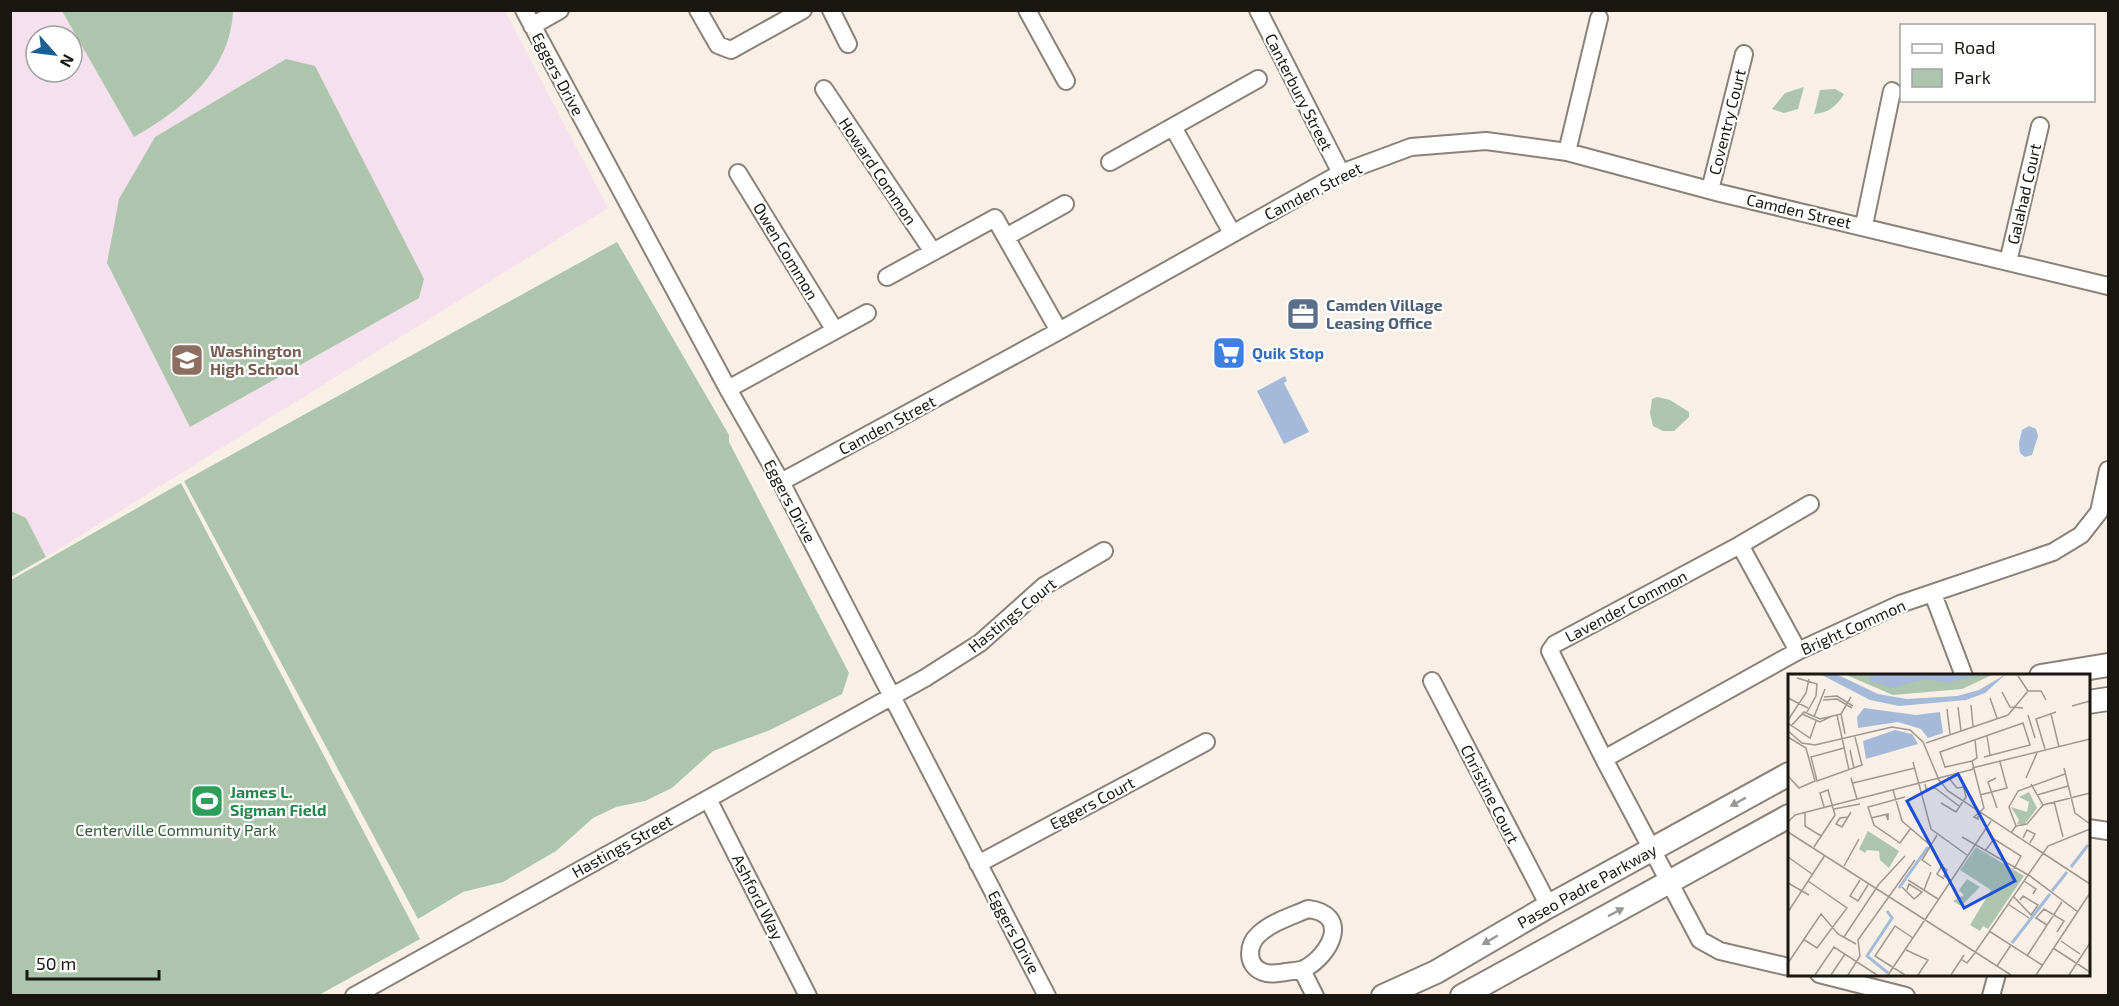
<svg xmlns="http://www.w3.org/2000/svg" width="2119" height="1006" font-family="'Exo 2',sans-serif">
  <rect width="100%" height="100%" fill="#f8efe6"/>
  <path fill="#f5e0ee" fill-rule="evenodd" d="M 10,11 L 505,11 L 608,208 L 46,557 L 26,518 L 11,511 ZM 36,36 L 72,36 L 72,72 L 36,72 Z"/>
  <path fill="#acc5ac" d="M 62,11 L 233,10 L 233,11 C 230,72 183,109 134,137 Z
    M 286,59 L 315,66 L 424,279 L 419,298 L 190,427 L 107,263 L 119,199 L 155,137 Z
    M 1804,87 L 1798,109 L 1784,113 L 1772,109 L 1785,93 Z
    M 1835,89 L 1844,94 C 1837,106 1828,113 1814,114 L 1820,90 Z
    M 617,242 L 729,435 L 729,442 L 849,673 L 842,694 L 770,730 L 713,751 L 672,788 L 645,801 L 616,807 L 593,818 L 556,851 L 503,882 L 463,892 L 418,919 L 184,481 Z
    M 1657,397 L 1670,400 L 1689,412 L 1689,417 L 1674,431 L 1663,431 L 1653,426 L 1650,413 L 1652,399 Z
    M 181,483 L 420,939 L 319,995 L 11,995 L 11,580 Z
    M 11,511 L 26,518 L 46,557 L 11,577 Z"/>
  <path fill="#a5bad8" d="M 1285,376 L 1287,381 L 1284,383 L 1309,432 L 1284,444 L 1257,391 Z
    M 2029,426 L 2036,429 L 2038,436 L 2032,455 L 2025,457 L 2020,453 L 2019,443 L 2022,430 Z"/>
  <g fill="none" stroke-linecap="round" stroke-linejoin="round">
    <g stroke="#8a8279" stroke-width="20">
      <path id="street" d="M 524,10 L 728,389 L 781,482 L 1047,996
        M 698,10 L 718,45 L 731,50 L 803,10
        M 831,10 L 848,44
        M 1027,10 L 1066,81
        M 1258,10 L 1341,173
        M 532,26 L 560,10
        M 824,89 L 933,252
        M 1173,127 L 1232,233
        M 1567,152 L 1599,18
        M 1110,162 L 1258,79
        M 738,173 L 834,329
        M 1710,190 L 1744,54
        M 1864,225 L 1892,91
        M 1006,237 L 1065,204
        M 2008,262 L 2040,126
        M 887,277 L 995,218 L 1059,331
        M 728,389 L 867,313
        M 781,482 L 1059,331 L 1341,173 L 1411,147 L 1486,141 L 1567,152 L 1720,193 L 2108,286
        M 1740,545 L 1798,651
        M 1933,594 L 1964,676
        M 1432,681 L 1549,906
        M 1604,759 L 1798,651 L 1900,604 L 2053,552 L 2081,535 L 2099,512 L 2108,470
        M 708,799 L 808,996
        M 2088,828 L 2108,831
        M 978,864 L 1206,742
        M 1308,909 C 1351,914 1331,955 1304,969 C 1299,971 1291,971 1286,972 C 1278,973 1270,975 1263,972 C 1246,966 1247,945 1259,934 C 1272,922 1292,916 1308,909 Z
        M 1789,967 L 1720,951 L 1700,940 L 1604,759 L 1550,651 L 1555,644 L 1740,545 L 1810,504
        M 1302,970 L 1315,996
        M 1819,974 L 1906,996
        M 354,996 L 925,678 L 980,643 L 1044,586 L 1104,551
        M 1991,996 L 1997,974"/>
    </g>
    <g stroke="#8a8279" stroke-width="26">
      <path id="secondary" d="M 2041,676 L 2108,665
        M 2088,702 L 2108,699
        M 1383,996 L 1436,972 L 1549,906 L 1789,774
        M 1462,996 L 1789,816"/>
    </g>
    <use href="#street" stroke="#fff" stroke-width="16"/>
    <use href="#secondary" stroke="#fff" stroke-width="22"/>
  </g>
  <defs><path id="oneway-solid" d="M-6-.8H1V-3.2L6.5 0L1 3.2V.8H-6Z" transform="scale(1.5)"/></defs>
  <g fill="#989795">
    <use href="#oneway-solid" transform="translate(1738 802) rotate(151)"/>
    <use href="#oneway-solid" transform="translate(1616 912) rotate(-28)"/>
    <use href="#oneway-solid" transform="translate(1490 940) rotate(150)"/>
  </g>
  <defs>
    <g id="office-square" transform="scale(1.725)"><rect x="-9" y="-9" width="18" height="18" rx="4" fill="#5c6f8a" stroke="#fff"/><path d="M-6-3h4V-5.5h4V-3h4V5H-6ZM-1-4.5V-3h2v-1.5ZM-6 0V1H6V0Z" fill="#fff"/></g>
    <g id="supermarket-square" transform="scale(1.725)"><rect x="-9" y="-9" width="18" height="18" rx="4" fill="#3f7fe0" stroke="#fff"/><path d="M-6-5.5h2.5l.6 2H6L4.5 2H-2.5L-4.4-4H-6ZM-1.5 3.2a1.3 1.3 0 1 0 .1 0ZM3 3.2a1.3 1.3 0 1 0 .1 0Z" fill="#fff"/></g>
    <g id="school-square" transform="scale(1.725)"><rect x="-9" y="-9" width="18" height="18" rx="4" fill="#8d6e63" stroke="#fff"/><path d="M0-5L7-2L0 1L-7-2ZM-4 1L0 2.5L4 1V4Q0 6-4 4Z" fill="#fff"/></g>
    <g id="stadium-square" transform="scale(1.725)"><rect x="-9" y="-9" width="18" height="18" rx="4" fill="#2e9e5b" stroke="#fff"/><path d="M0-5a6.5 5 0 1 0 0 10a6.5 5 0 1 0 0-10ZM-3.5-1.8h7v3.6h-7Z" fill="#fff"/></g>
  </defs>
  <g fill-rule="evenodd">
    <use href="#office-square" x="1303" y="314"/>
    <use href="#supermarket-square" x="1229" y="353"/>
    <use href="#school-square" x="187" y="360"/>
    <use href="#stadium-square" x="207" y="801"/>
  </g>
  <g text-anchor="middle" stroke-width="4.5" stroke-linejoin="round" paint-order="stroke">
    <g font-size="16" fill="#1a1713" stroke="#fff">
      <text transform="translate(558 74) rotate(62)" y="6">Eggers Drive</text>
      <text transform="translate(1299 92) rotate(63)" y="6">Canterbury Street</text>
      <text transform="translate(1727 122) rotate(-76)" y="6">Coventry Court</text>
      <text transform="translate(878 171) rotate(56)" y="6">Howard Common</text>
      <text transform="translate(1313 191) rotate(-27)" y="6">Camden Street</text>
      <text transform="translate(2024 194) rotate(-77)" y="6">Galahad Court</text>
      <text transform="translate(1799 211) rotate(13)" y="6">Camden Street</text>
      <text transform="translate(786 251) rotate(59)" y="6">Owen Common</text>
      <text transform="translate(887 425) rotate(-28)" y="6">Camden Street</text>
      <text transform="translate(790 501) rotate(62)" y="6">Eggers Drive</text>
      <text transform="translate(1626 606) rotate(-28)" y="6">Lavender Common</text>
      <text transform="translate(1012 615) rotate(-39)" y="6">Hastings Court</text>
      <text transform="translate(1853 627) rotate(-24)" y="6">Bright Common</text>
      <text transform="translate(1490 794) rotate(63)" y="6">Christine Court</text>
      <text transform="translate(1092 803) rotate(-28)" y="6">Eggers Court</text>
      <text transform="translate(622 846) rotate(-29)" y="6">Hastings Street</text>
      <text transform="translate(1587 886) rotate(-29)" y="6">Paseo Padre Parkway</text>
      <text transform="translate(758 897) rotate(63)" y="6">Ashford Way</text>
      <text transform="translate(1014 932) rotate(62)" y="6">Eggers Drive</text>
    </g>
    <g font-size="16" font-weight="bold" fill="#4e5e75" stroke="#fff" text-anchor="start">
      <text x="1326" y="311">Camden Village<tspan x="1326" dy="18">Leasing Office</tspan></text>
    </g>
    <g font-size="16" font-weight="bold" fill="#785e54" stroke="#fff" text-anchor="start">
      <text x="210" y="357">Washington<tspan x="210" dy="18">High School</tspan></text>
    </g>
    <g font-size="16" font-weight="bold" fill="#366cbe" stroke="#fff" text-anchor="start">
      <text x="1252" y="359">Quik Stop</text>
    </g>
    <g font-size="16" font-weight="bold" fill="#27864d" stroke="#fff" text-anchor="start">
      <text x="230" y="798">James L.<tspan x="230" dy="18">Sigman Field</tspan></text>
    </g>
    <g font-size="16" fill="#315b35" stroke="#fff">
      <text x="176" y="836">Centerville Community Park</text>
    </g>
  </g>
  <g transform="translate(1788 674)">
    <rect width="302" height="302" fill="#f8efe6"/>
    <path d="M 56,0 L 206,0 L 174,15 L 105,21 ZM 241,118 L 249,134 L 237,150 L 229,150 L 231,146 L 223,133 L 239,138 L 241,128 L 231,123 ZM 80,157 L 111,177 L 101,194 L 92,186 L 91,177 L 79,176 L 77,179 L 71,175 ZM 188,173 L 236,202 L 200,255 L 195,252 L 192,257 L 182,251 L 203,216 L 172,196 ZM 179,205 L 192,213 L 173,232 L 165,227 L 176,221 L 171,216 Z" fill="#acc5ac"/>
    <path d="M 32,0 L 48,0 L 90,20 L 119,25 L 169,22 L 191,16 L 218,0 L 197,19 L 178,26 L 111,32 L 82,26 ZM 81,0 L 190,0 L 190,1 L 160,9 L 137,5 L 104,14 L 82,7 ZM 76,34 L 128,41 L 152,38 L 155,59 L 140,64 L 133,55 L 110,48 L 70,54 L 69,43 ZM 107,56 L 124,60 L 130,70 L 78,85 L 75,67 Z" fill="#a5bad8"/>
    <path fill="none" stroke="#a5bad8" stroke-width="3" d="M 283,193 L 300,171M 111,214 L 140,173M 264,217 L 279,198M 99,237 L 104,244 L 79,282 L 100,299M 224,269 L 262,220"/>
    <path fill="none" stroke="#9f9992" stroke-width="1.5" d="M 230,2 L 240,17M 9,4 L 29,10 L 28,22 L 19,38M 214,18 L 222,33 L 235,34M 36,23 L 49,22 L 65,32M 0,24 L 20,34M 202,24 L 209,44M 35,26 L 49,25 L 64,34M 183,31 L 185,52M 284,32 L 302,27M 170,33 L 173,57M 159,35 L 162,60M 14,40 L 32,48 L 44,42M 53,40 L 57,60M 53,40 L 63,23M 263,40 L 271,73M 49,41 L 61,96M 240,41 L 247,64M 26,43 L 37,15M 0,46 L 18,19 L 21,5M 1,50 L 22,64 L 28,47M 3,52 L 16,38 L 32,45 L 53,40M 0,57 L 14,69 L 27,71 L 104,53 L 122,56 L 135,68 L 151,106 L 160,117 L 302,210M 199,62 L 202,81M 0,63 L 18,74 L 27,107 L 11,114 L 0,102M 138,69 L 220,41 L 240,17 L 253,17 L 258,26M 56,74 L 23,83 L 29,107 L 74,91 L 67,63M 257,75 L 248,45 L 268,38M 62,76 L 66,94M 184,87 L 157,93 L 152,78 L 235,49 L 242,71 L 196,83M 184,87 L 196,134 L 186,143 L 190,145 L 190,142M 184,87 L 189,84 L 187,66M 125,88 L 143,155 L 179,181M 184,94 L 302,65M 276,94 L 287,139 L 302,150M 160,103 L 169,114 L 176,113M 63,104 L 69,125M 208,104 L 200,108 L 209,134M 238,104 L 249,79M 65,109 L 127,94M 137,110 L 138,115 L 147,114 L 171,132M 243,110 L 255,131M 105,116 L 114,147 L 142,171M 192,121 L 219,114 L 212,88M 249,121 L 280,112M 117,123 L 80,133 L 86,151 L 112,169 L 123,154M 266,127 L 275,163M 153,129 L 168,138 L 178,123 L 174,106M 46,135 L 72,130M 17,139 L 17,152 L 33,162M 60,143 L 52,144 L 48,150 L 54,153 L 63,138M 83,144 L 100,140 L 100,146 L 98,140M 0,148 L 7,141 L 186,95M 228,152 L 221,133 L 230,117 L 277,100M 0,158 L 223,301M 223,159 L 228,152 L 239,150 L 255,131 L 302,119M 174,163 L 242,202 L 290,238M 235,164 L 239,156 L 247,160 L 242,169M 26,173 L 47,141 L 40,116 L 32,119 L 36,133M 197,177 L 206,165 L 233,182 L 226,195M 0,183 L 24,200M 155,190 L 149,200 L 156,205M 56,192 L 71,165M 143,192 L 134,186 L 149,161M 154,192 L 159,196 L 156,202 L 163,206M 72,206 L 62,222 L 70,227 L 80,211M 120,206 L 150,225M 236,207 L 248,215 L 245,220M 0,209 L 21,221M 114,213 L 126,225 L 134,218 L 121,210 L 119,216M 136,216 L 143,198M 225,222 L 243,241 L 250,231 L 235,222 L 232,226M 220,230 L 241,244M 0,238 L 37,181M 259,251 L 248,244 L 256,235 L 276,247 L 269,258M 201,257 L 254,291M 56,263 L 91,210 L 117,182M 15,265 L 29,274 L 59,234 L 20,207M 273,267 L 292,280M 265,274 L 302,298M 118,276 L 140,286 L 130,301M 239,282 L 274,228M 173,285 L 179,289 L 186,280 L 260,172 L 302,155M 0,289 L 33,240 L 50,260 L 68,270M 209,292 L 223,271M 27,301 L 46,273 L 89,301M 43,301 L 57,280M 60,301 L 72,282 L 70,266 L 127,186M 100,301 L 203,147M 117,301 L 87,282 L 107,252 L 125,264M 163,301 L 176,281M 248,301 L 302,219M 281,301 L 302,269"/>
    <path fill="#1d4ed8" fill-opacity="0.15" stroke="#1d4ed8" stroke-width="3" d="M 170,100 L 227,207 L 176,234 L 119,127 Z"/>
    <rect width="302" height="302" fill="none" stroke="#1a1713" stroke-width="3"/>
  </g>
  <rect width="2119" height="1006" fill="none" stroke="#1a1713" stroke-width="24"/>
  <rect x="1900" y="24" width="195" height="78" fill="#ffffff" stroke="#a3a2a1" stroke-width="1.5"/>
  <rect x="1912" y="44" width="30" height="9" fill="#ffffff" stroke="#a3a2a1" stroke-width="1.5"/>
  <text x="1954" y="54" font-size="18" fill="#1a1713">Road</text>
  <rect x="1912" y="69" width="30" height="18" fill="#acc5ac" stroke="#a3a2a1" stroke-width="1.5"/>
  <text x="1954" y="84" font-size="18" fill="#1a1713">Park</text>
  <g transform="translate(54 54) rotate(118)"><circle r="28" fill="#ffffff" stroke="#a3a2a1" stroke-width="1.5"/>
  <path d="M0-4.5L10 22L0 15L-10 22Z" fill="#196195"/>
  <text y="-9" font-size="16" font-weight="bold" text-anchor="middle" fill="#1a1713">N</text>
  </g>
  <path d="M27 970v9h132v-9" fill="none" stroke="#1a1713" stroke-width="3"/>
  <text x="36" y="970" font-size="18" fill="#1a1713" stroke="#ffffff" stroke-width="4.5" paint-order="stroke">50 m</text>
</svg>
